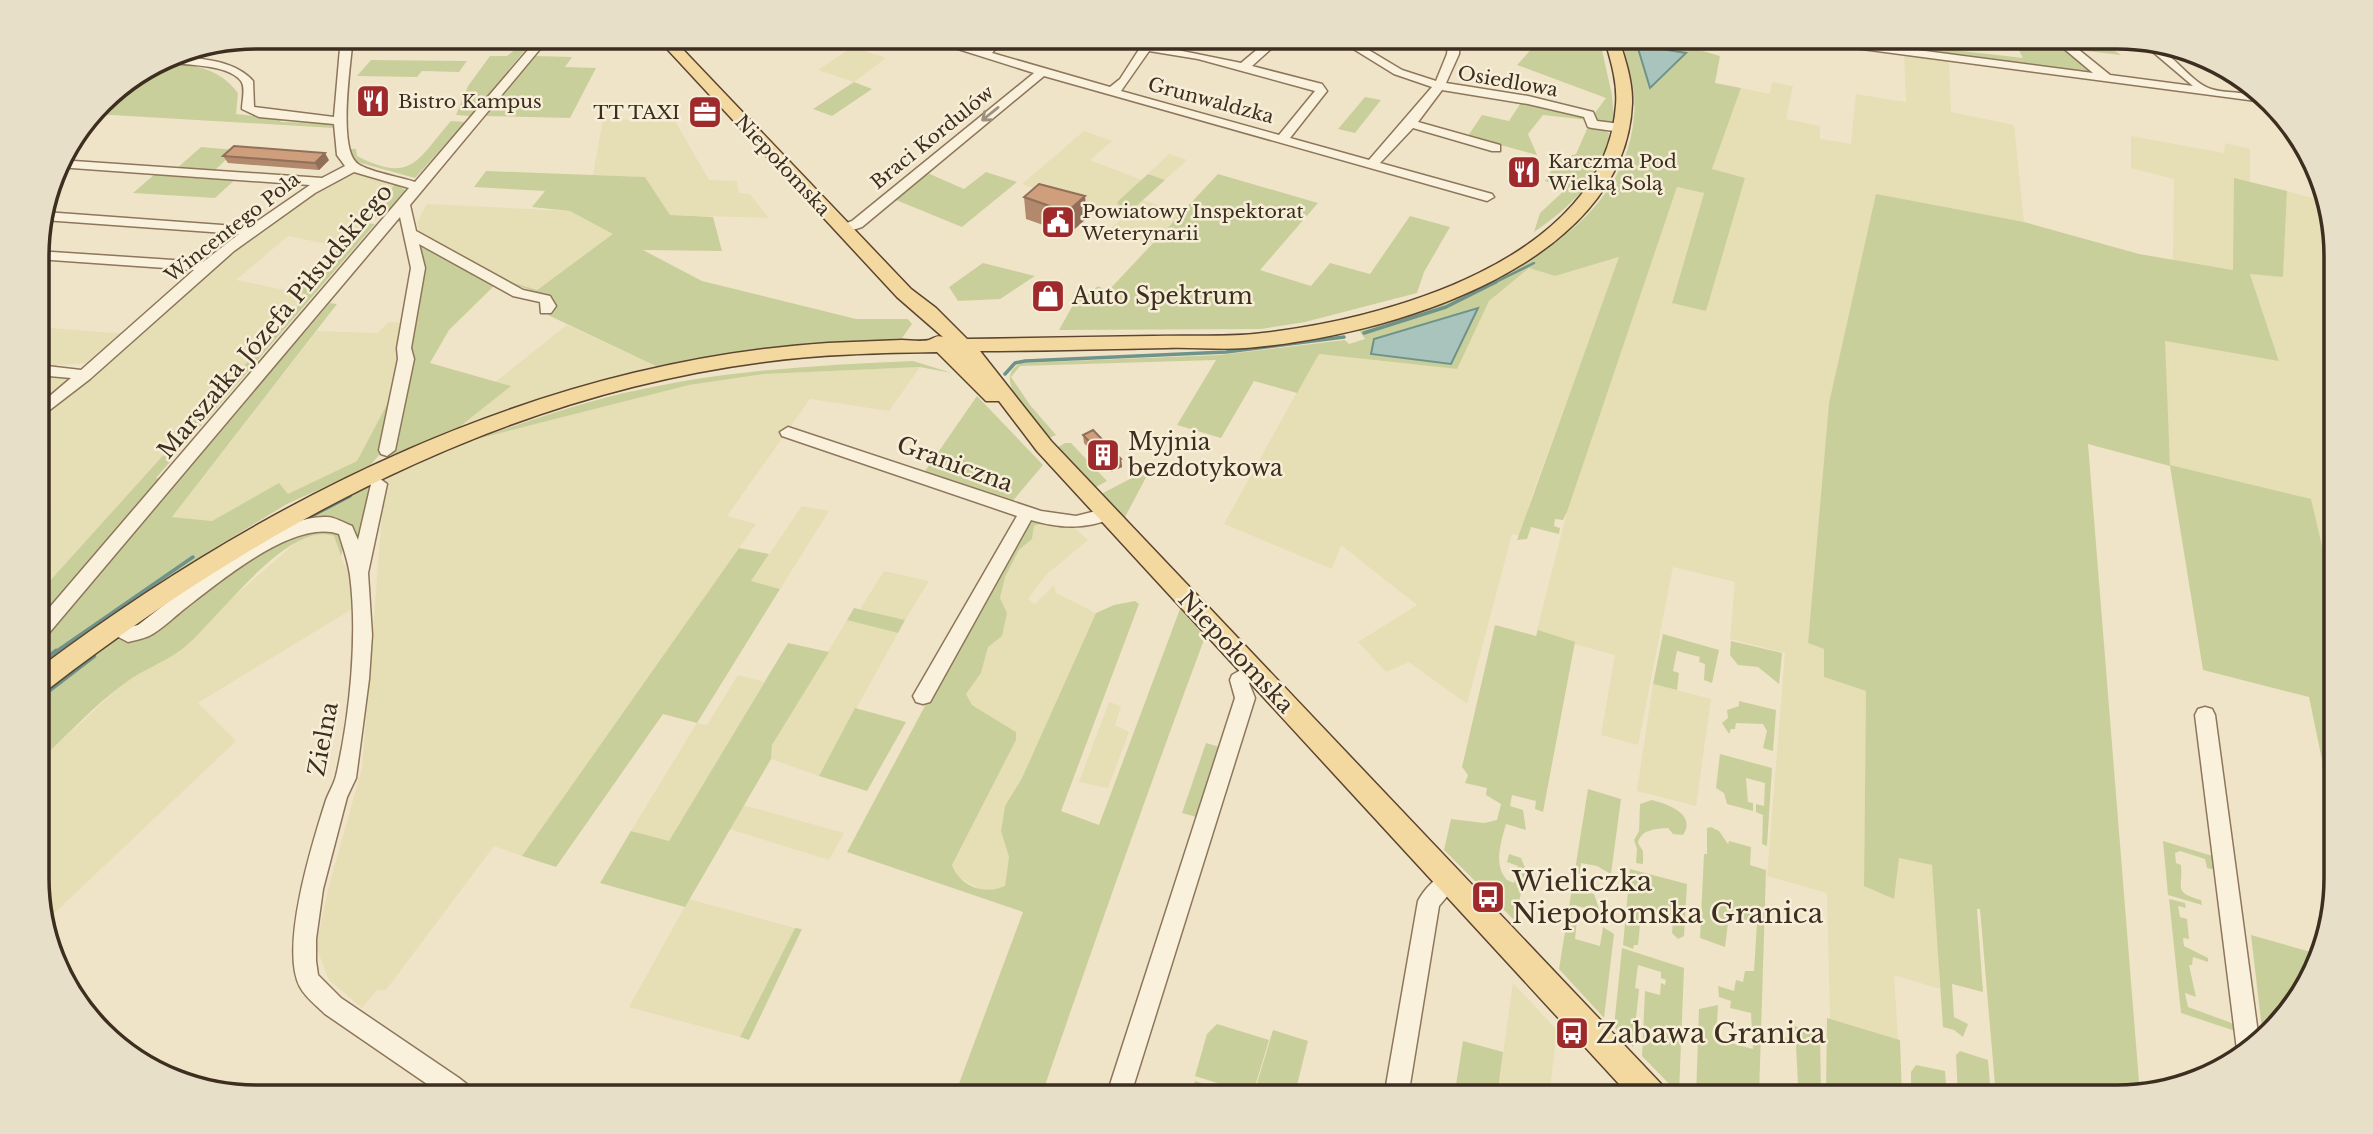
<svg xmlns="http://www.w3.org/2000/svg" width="2373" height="1134" font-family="'Libre Baskerville',serif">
  <rect width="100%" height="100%" fill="#f0e4c8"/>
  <path fill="#e6deb5" d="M 852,47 L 886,58 L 854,82 L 818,70 Z
    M 1904,54 L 1949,60 L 1951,112 L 2014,125 L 2024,222 L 1876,195 L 1829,403 L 1808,643 L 1824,649 L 1824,677 L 1866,691 L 1864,886 L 1899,858 L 1932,865 L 1936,896 L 1940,989 L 1894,975 L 1898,1039 L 1830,1019 L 1827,893 L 1767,876 L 1785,653 L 1730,639 L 1735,582 L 1673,567 L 1638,745 L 1601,735 L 1615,655 L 1536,634 L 1567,512 L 1677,187 L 1704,192 L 1672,302 L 1705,311 L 1745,178 L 1712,170 L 1741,88 L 1770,94 L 1772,82 L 1793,86 L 1786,119 L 1820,126 L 1820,139 L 1851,144 L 1856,94 L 1906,102 Z
    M 603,119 L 675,121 L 709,180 L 737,181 L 739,193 L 750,194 L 769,218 L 670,215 L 645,177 L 593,175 Z
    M 1084,131 L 1112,141 L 1090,160 L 1142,180 L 1117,202 L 1123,218 L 1143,200 L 1181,213 L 1149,245 L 1108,231 L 1121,219 L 1022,184 Z
    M 2131,136 L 2224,153 L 2225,143 L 2250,149 L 2250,182 L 2234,179 L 2234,270 L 2173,260 L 2174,179 L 2131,168 Z
    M 1169,154 L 1187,160 L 1165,180 L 1148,174 Z
    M 361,173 L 395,184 L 342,247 L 288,236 L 236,280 L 309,295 L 38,594 L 38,417 L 259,231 L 320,188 L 347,175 Z
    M 2287,191 L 2323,201 L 2334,228 L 2335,601 L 2311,500 L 2170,466 L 2164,341 L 2279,360 L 2250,273 L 2283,276 Z
    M 427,204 L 570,211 L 614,234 L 536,290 L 501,279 L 421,237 L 417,222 Z
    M 1620,257 L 1530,501 L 1521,536 L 1512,534 L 1467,704 L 1409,662 L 1386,672 L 1358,642 L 1417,605 L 1341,545 L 1332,569 L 1224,524 L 1318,354 L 1456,369 L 1489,301 L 1529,268 L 1555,276 Z
    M 389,322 L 406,323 L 393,393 L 357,461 L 287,495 L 279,483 L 212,521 L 172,517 L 317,331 L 377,333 Z
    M 567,325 L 660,368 L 550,396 L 458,428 L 510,386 L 495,382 Z
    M 37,327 L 127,334 L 92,363 L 39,366 Z
    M 920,367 L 889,411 L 810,399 L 727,516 L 756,524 L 522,856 L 494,846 L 386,990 L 377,990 L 362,1008 L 329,980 L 316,947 L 328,889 L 362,768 L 385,477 L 465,442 L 689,385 L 765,374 Z
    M 38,375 L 76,379 L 38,410 Z
    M 802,506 L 829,511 L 780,589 L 751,581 Z
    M 1044,522 L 1073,527 L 1088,540 L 1046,575 L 1028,599 L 1035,604 L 1054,585 L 1056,593 L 1096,613 L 1022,778 L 1005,806 L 1001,831 L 1009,857 L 1005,886 L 993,891 L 982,890 L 956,876 L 952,865 L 1016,740 L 1016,732 L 972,705 L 966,694 L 981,673 L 988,647 L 1007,613 L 1000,598 L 1005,577 L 1019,550 L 1032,539 L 1034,526 Z
    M 321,532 L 334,536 L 344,565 L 351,570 L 352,609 L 198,703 L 236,741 L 45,922 L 39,907 L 38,762 L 124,683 L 181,649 L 224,605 L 300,539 Z
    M 884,571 L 929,581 L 905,620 L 860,609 Z
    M 847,620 L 898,633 L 819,776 L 771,759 L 772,745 Z
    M 738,675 L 764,682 L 669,841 L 631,831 L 697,723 L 707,725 Z
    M 1653,684 L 1711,699 L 1696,806 L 1637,791 Z
    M 1109,702 L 1121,706 L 1115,725 L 1129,732 L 1108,788 L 1079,782 Z
    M 743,805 L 844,833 L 829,860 L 729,829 Z
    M 689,899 L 795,928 L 740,1037 L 629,1007 Z
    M 1513,983 L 1557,1030 L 1549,1097 L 1497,1097 Z"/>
  <path fill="#c9cf9b" d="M 530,37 L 536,37 L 470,116 L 456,115 L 468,86 L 490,56 L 507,56 Z
    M 1542,37 L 1599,37 L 1612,95 L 1614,121 L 1597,123 L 1594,114 L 1606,98 L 1517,65 Z
    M 1621,37 L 1656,38 L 1656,42 L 1679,44 L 1720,56 L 1715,83 L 1741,88 L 1712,169 L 1745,178 L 1706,311 L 1672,303 L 1704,193 L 1677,187 L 1567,512 L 1563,520 L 1555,519 L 1554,526 L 1560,528 L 1559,534 L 1531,527 L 1527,539 L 1517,540 L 1619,257 L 1555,276 L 1529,268 L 1489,301 L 1457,369 L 1319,354 L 1297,393 L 1254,381 L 1221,438 L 1177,425 L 1216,360 L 1020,366 L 1011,377 L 1030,405 L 1056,435 L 1049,438 C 1035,421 989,378 1021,363 L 1219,355 L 1345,340 L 1349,344 L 1365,339 L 1358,329 C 1460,299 1624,244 1634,116 C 1637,89 1627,62 1621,37 Z
    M 2012,37 L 2051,37 L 2097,73 L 1901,47 L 1901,44 L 2023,58 Z
    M 2060,37 L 2096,37 L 2121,55 L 2077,50 Z
    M 536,56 L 572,57 L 565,67 L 596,68 L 570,118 L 485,116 Z
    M 371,60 L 467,61 L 459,72 L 422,71 L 417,77 L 357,76 Z
    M 158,62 C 189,63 219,67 238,93 L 236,114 L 283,119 L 280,122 L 333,123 L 333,128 L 94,114 L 111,91 Z
    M 854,82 L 872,89 L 832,116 L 813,109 Z
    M 1365,97 L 1381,100 L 1355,133 L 1338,129 Z
    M 1522,101 L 1583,116 L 1588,120 L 1543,115 L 1528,134 L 1537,155 L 1468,136 L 1482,115 L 1509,121 Z
    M 451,121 L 465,122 L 415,178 L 357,162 L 349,149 L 356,149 L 357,156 C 412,184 417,160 451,121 Z
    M 1599,128 L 1609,133 C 1606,175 1567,210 1534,232 L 1540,213 L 1567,188 L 1545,181 L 1557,161 L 1576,154 L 1587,129 Z
    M 201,147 L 236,150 L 213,172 L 176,169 Z
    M 486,171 L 645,177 L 670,215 L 713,217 L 722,251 L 643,250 L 702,281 L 856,319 L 908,319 L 912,324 L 902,338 L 762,351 L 660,368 L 548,315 L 555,302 C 545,292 516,287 501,279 L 537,290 L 613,234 L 570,211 L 532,207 L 545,191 L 474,187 Z
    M 923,171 L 964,189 L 986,172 L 1017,182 L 962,227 L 891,198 Z
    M 155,174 L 238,177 L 215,198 L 133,193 Z
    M 1148,174 L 1165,180 L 1122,219 L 1117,202 Z
    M 1218,174 L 1318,203 L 1260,270 L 1311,286 L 1330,263 L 1370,274 L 1410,216 L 1450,227 L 1424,272 L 1417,293 L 1305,322 L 1261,329 L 1059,330 L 1073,305 L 1098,286 L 1108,291 Z
    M 2234,178 L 2287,191 L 2283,277 L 2250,274 L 2279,361 L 2165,341 L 2170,465 L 2311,499 L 2335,601 L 2336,814 L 2333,813 L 2309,697 L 2203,670 L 2170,466 L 2088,444 L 2140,1094 L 2131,1097 L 1996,1097 L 1980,909 L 1977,909 L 1983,992 L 1952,984 L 1954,1017 L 1968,1024 L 1963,1037 L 1954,1030 L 1943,1027 L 1932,865 L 1899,858 L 1894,899 L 1864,886 L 1866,691 L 1824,677 L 1824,649 L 1808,643 L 1829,403 L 1876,194 L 2024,222 L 2139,254 L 2233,270 Z
    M 395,184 L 407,191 L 385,218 L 367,217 Z
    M 363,223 L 375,224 L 156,478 L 163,479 L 38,626 L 38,594 L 308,295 L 298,292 Z
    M 419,242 L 496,284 L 449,330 L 430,363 L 511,386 L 458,428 L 391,456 L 421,274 Z
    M 983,263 L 1035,276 L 1000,299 L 958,301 L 949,287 Z
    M 330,303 L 337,304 L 172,517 L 212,521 L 279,483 L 288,494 L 357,461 L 393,393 L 396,392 L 383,455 L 379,455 L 369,467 L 287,504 L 203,555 L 38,669 L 38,644 Z
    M 913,361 L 952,373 L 920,367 L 764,374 L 689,385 L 465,442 C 522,424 579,402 638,390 C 729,370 820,365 913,361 Z
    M 977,396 L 1043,465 L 1011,503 L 923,474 Z
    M 1065,443 L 1071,443 L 1107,481 L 1096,487 L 1058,447 Z
    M 1151,468 L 1124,519 L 1101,494 Z
    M 369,483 L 375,483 L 359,554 C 350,522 345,511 310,520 L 134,629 L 131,622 L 238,552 Z
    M 1030,521 L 1044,522 L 1034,526 L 1032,539 L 1019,550 L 1005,577 L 1000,598 L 1007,613 L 1002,636 L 988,647 L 981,673 L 966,694 L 972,705 L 1016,732 L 1016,740 L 952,865 C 960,887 985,895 1005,886 L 1009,857 L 1001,831 L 1005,806 L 1022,778 L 1096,613 L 1114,605 L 1135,601 L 1139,604 L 1061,811 L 1099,825 L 1180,609 L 1205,637 C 1148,790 1094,943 1041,1097 L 954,1097 L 1023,912 L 847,852 L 997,571 Z
    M 313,526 L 339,529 L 345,542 L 341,556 L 334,536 C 286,520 216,623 181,650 C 164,662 143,670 125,683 C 94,705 67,736 38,762 L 38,695 L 108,640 L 133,638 L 234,565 Z
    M 739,548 L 769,554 L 751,581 L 780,589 L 697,723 L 663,714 L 556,867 L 522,856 Z
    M 854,608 L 905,620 L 898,633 L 847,620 Z
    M 1495,625 L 1536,636 L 1538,630 L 1575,642 L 1543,812 L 1535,809 L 1536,801 L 1512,795 L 1510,806 L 1523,810 L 1526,830 L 1506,824 C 1501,842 1493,865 1507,880 L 1514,883 L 1518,866 L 1507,862 L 1509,854 L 1521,858 L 1526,870 L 1515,921 L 1444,850 L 1451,819 L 1484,823 L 1497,820 L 1501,804 L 1486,795 L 1487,788 L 1465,783 L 1468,775 L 1462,767 Z
    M 1663,634 L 1719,650 L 1712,683 L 1704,680 L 1705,664 L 1699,662 L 1700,657 L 1677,651 L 1673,671 L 1679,673 L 1677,690 L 1653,684 Z
    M 1731,641 L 1782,653 L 1779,684 L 1758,667 L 1738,665 L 1730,655 Z
    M 788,643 L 829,652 L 772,745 L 771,759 L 685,907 L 600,883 L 631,831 L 669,841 Z
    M 1739,701 L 1776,710 L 1773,751 L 1763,748 L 1767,731 L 1763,724 L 1736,723 L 1735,729 L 1731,729 L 1729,734 L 1722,723 L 1728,718 L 1727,710 L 1739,706 Z
    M 855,708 L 906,722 L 867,791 L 819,776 Z
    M 1206,743 L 1223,748 L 1200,818 L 1182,813 Z
    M 1720,754 L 1772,768 L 1767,846 L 1762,844 L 1763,815 L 1756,812 L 1756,804 L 1764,806 L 1765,783 L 1746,778 L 1748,802 L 1753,803 L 1753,811 L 1727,804 L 1724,793 L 1716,788 Z
    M 1588,789 L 1621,799 L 1611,874 L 1597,866 L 1581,863 L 1578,889 L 1594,894 L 1600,912 L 1574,905 L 1571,918 L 1577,920 L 1575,939 L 1600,946 L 1603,927 L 1614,934 L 1604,1018 L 1559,969 Z
    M 1652,800 C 1667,804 1697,814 1683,835 L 1673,834 L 1668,828 C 1656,829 1641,829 1638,843 L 1643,851 L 1643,864 L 1636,863 L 1637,849 L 1634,840 L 1639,831 L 1640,804 Z
    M 1711,827 L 1719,831 L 1728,844 L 1729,841 L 1751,847 L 1750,865 L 1766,870 L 1759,1097 L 1696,1097 L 1699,1009 L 1718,1005 L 1716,1039 L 1753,1049 L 1751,1013 L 1730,1008 L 1731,1001 L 1719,997 L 1718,986 L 1734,991 L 1736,980 L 1743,982 L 1745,971 L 1754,971 L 1757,923 L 1729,915 L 1725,947 L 1700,938 L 1704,854 L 1707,854 L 1707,828 Z
    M 2163,841 L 2216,857 L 2219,871 L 2207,868 L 2205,859 L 2180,851 L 2175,853 L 2176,863 L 2181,865 C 2183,889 2173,892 2201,900 L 2202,905 L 2168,895 Z
    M 1630,869 L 1687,884 L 1684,936 L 1678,939 L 1672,933 L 1673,918 L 1642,907 L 1638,945 L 1634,945 L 1633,949 L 1623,945 Z
    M 2169,899 L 2185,903 L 2186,908 L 2178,906 L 2180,917 L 2187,919 L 2189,939 L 2183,938 L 2184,946 L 2208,958 L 2208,962 L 2193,957 L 2192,965 L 2189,965 L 2196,997 L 2185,993 L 2188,1007 L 2237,1025 L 2238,1032 L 2181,1013 Z
    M 795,928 L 802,929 L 749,1040 L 740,1037 Z
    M 2251,935 L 2321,955 L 2291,1012 L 2263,1038 Z
    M 1622,948 L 1684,968 L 1679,1094 L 1642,1056 L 1645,991 L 1660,995 L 1661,983 L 1665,985 L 1666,980 L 1661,978 L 1661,972 L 1638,965 L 1635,988 L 1639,989 L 1633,1047 L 1614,1027 Z
    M 1827,1018 L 1900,1040 L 1902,1097 L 1826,1097 Z
    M 1217,1024 L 1269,1040 L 1252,1097 L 1190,1097 L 1195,1081 L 1238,1095 L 1239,1090 L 1195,1076 L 1207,1034 Z
    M 1791,1025 L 1820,1034 L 1821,1097 L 1807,1097 L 1805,1092 L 1802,1097 L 1794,1097 L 1792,1089 L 1798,1085 L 1796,1045 L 1783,1042 L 1783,1037 L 1790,1039 Z
    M 1273,1030 L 1308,1041 L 1294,1097 L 1253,1097 Z
    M 1463,1041 L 1503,1052 L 1497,1097 L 1454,1097 Z
    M 1960,1051 L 1988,1060 L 1991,1097 L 1958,1097 L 1956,1055 Z
    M 1916,1065 L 1945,1071 L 1947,1097 L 1911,1097 L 1911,1072 Z"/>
  <path fill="#a9c4bc" stroke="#6f938a" stroke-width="2" d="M 1637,45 L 1686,53 L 1650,88 Z
    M 1478,308 L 1451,364 L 1371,354 L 1374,339 Z"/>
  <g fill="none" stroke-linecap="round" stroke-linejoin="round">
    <path stroke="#6f938a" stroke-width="2.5" d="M 1492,284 L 1534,263"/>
    <path stroke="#6f938a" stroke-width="3.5" d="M 1364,333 L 1446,307 L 1496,282
      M 1005,374 L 1015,363 L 1025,361 L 1226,352 L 1344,337
      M 302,521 L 350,496
      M 54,653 L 193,557"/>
    <path stroke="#6f938a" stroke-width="4.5" d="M 38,665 L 56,651
      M 38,699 L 94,656"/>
    <g stroke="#8d765c" stroke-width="3">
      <path id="minor" d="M 341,37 L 353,37 C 351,61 337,150 358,164 C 370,172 400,177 415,182 L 539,37 L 550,37 L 410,205 L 416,231 L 523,290 L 550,296 L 556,306 L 551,313 L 541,313 L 540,302 L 513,296 L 419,244 L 425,268 L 411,348 L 414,359 L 395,450 L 387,456 L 381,454 L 379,450 L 398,359 L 397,348 L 411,268 L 400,217 L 44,639 L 38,641 L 38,621 L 409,188 L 354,172 L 315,193 L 234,251 L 90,379 L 38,419 L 38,406 L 71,378 L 38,375 L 38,365 L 81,370 L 194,270 L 37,259 L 37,251 L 203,262 L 239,234 L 44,220 L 45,212 L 249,227 L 310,185 L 58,167 L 59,160 L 322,178 L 345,166 L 337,155 L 334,124 L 259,117 L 242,109 C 242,101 246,88 241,81 C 228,63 179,65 159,62 L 168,56 C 196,58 234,59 253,81 L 254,107 L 334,117 Z
        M 920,37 L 936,37 L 982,50 L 994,37 L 1005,37 L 992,53 L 1110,87 L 1120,79 L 1147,37 L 1157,37 L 1153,45 L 1241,63 L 1272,37 L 1284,37 L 1252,66 L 1322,84 L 1327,91 L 1290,138 L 1369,160 L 1432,87 L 1394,74 L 1334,37 L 1347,37 L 1402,70 L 1436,81 L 1447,54 L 1449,37 L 1460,37 L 1459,54 L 1446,83 L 1528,96 L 1589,111 L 1593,112 L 1597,121 L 1621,124 L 1627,128 L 1621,132 L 1592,128 L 1588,127 L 1584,117 L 1528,104 L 1442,90 L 1418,122 L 1500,145 L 1500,151 L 1492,151 L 1413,128 L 1380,163 L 1492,194 L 1494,197 L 1487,201 L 1044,76 L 862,227 L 844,233 L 839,232 L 839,226 L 852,221 L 1034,73 ZM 1149,51 L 1198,59 L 1315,91 L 1279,135 L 1121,91 Z
        M 1788,37 L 1818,37 L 2093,73 L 2050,37 L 2063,37 L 2110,75 L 2193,86 L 2140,41 C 2173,48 2187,81 2211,89 C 2230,95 2248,89 2264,102 L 1794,40 Z
        M 788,427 L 1041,511 L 1076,516 L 1108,508 L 1116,514 L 1114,518 C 1085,529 1061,529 1031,520 L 930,702 L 923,704 L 916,702 L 913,696 L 1017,516 L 782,436 L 780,432 Z
        M 379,478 L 387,484 L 368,573 L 372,635 L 369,679 L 356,778 L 347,797 L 323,889 L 316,939 L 316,961 L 318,975 L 341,998 L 459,1078 L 473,1089 L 477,1097 L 446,1097 L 325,1014 C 316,1005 306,998 300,987 C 279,948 313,841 326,800 C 329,792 334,784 336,776 C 350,716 358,636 350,575 C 348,561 343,547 339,534 C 294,518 218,583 183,610 C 173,618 161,630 149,636 C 142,639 135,640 128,642 L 107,631 L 104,626 L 107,621 L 113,619 L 130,627 L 138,625 C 181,593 272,514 327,517 C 335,517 344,523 352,526 L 358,540 L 371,484 Z
        M 1253,663 L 1260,666 L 1262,671 L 1249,683 L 1255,698 L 1130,1097 L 1106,1097 L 1235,698 L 1230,680 L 1232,675 Z
        M 2205,707 L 2212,709 L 2215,715 L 2259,1041 L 2241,1058 L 2237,1050 L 2195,715 L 2198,709 Z
        M 1449,871 L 1456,874 L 1460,881 L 1439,906 L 1408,1097 L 1384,1097 L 1418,901 C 1424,889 1437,876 1449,871 Z"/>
    </g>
    <g stroke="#5b4430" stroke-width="3">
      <path id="major" d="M 656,37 L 671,37 L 911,289 L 936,308 L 967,339 C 1029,338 1091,337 1153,336 C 1186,335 1221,337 1254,334 C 1382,321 1605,261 1616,105 C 1618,82 1610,58 1604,37 L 1618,37 C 1625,58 1633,82 1632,104 C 1625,269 1379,338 1245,348 C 1219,350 1192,347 1166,348 C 1104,349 1042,351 980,351 L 1051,441 L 1663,1086 L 1667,1097 L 1631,1097 L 1037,451 L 999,401 L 986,401 L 937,352 C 879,353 820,354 763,362 C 496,397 257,528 47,690 L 38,693 L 38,669 C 267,497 538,362 828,343 C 853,342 878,341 902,340 C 910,340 921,342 929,340 C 935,338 936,335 943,337 L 897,297 Z"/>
    </g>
    <use href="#minor" fill="#faf1dc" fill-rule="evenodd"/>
    <use href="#major" fill="#f3d9a0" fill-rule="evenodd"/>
  </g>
  <path fill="#b2896c" d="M 223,156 L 329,160 L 319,170 L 228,163 Z
    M 1024,197 L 1087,218 L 1069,234 L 1026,219 Z
    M 1060,286 L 1060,302 L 1035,303 L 1034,299 Z
    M 1083,435 L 1121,459 L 1122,467 L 1111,472 L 1084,443 Z"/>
  <path fill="#916f58" d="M 325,153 L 329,160 L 319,170 L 315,163 Z
    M 1085,196 L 1087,218 L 1069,234 L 1067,212 Z
    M 1121,459 L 1122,467 L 1111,472 L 1111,464 Z"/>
  <path fill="#cf9f7d" stroke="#916f58" stroke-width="2" d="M 234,146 L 325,153 L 315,163 L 223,156 Z
    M 1039,184 L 1085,196 L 1067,212 L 1024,197 Z
    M 1060,286 L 1060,298 L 1034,299 L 1035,287 Z
    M 1093,430 L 1121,459 L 1111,464 L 1083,435 Z"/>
  <defs><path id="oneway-shaft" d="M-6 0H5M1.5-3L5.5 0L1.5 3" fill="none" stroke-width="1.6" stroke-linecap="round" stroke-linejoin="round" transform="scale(1.75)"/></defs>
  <use stroke="#9c907e" href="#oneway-shaft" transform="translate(990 114) rotate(141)"/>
  <defs>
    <g id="restaurant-square" transform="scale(1.75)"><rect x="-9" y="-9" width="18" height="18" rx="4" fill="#9e2a2b" stroke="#f7eed8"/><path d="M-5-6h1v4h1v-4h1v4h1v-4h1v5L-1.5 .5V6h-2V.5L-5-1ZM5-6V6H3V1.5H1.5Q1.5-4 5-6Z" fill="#fff"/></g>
    <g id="office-square" transform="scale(1.75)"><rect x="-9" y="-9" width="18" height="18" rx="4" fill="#9e2a2b" stroke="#f7eed8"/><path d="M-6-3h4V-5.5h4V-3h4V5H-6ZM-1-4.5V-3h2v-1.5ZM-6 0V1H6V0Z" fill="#fff"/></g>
    <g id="civic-square" transform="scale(1.75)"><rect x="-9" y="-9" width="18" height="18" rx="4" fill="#9e2a2b" stroke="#f7eed8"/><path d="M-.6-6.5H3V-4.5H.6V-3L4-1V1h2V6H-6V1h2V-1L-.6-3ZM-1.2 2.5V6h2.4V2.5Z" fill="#fff"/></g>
    <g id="shop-square" transform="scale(1.75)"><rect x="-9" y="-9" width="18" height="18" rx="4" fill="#9e2a2b" stroke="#f7eed8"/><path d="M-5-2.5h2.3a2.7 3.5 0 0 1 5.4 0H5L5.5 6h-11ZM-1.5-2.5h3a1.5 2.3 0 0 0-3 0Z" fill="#fff"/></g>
    <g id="building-square" transform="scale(1.75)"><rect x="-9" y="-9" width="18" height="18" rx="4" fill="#9e2a2b" stroke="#f7eed8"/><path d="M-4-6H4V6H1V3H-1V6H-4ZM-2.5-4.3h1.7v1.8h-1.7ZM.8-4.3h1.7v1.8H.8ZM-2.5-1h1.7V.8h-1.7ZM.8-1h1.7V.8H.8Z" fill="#fff"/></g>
    <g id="bus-square" transform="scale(1.75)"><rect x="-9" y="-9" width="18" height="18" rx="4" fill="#9e2a2b" stroke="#f7eed8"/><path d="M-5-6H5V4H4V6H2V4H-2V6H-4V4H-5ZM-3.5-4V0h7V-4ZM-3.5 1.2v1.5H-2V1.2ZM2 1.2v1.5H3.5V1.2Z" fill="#fff"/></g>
  </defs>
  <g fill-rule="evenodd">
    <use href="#restaurant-square" x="373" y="101"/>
    <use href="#office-square" x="705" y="112"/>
    <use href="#restaurant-square" x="1524" y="172"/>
    <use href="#civic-square" x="1058" y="222"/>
    <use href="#shop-square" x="1048" y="296"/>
    <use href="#building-square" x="1103" y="455"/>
    <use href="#bus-square" x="1488" y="897"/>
    <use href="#bus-square" x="1572" y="1033"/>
  </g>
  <g text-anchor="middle" stroke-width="5" stroke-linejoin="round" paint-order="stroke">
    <g font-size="19" fill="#3d2e20" stroke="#f7eed8">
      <text transform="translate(1508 81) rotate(10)" y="7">Osiedlowa</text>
      <text transform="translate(1211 100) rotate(15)" y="7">Grunwaldzka</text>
      <text transform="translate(932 137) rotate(-39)" y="7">Braci Kordulów</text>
      <text transform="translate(783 165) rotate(47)" y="7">Niepołomska</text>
      <text transform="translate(232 227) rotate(-38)" y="7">Wincentego Pola</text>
    </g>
    <g font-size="19" fill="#3d2e20" stroke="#f7eed8" text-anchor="start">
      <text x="398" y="108">Bistro Kampus</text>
      <text x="680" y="119" text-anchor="end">TT TAXI</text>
      <text x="1548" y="168">Karczma Pod<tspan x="1548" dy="22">Wielką Solą</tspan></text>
      <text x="1082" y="218">Powiatowy Inspektorat<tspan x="1082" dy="22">Weterynarii</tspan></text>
    </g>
    <g font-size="23" fill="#3d2e20" stroke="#f7eed8" text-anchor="start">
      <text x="1072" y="304">Auto Spektrum</text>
      <text x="1128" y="450">Myjnia<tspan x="1128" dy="26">bezdotykowa</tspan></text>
    </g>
    <g font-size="23" fill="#3d2e20" stroke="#f7eed8">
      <text transform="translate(275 321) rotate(-50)" y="8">Marszałka Józefa Piłsudskiego</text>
      <text transform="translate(955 464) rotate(20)" y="8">Graniczna</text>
      <text transform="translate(1236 652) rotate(47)" y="8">Niepołomska</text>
      <text transform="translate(323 739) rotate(-79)" y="8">Zielna</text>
    </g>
    <g font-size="28" fill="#3d2e20" stroke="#f7eed8" text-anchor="start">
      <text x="1512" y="891">Wieliczka<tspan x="1512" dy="32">Niepołomska Granica</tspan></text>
      <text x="1596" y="1043">Zabawa Granica</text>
    </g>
  </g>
  <path d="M0 0H2373V1134H0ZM256 49H2117A207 207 0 0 1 2324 256V878A207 207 0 0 1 2117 1085H256A207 207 0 0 1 49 878V256A207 207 0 0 1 256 49Z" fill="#e8dfc9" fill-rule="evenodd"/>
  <path fill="none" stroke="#3d2e20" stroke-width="3.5" d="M256 49H2117A207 207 0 0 1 2324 256V878A207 207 0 0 1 2117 1085H256A207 207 0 0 1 49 878V256A207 207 0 0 1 256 49Z"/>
</svg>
